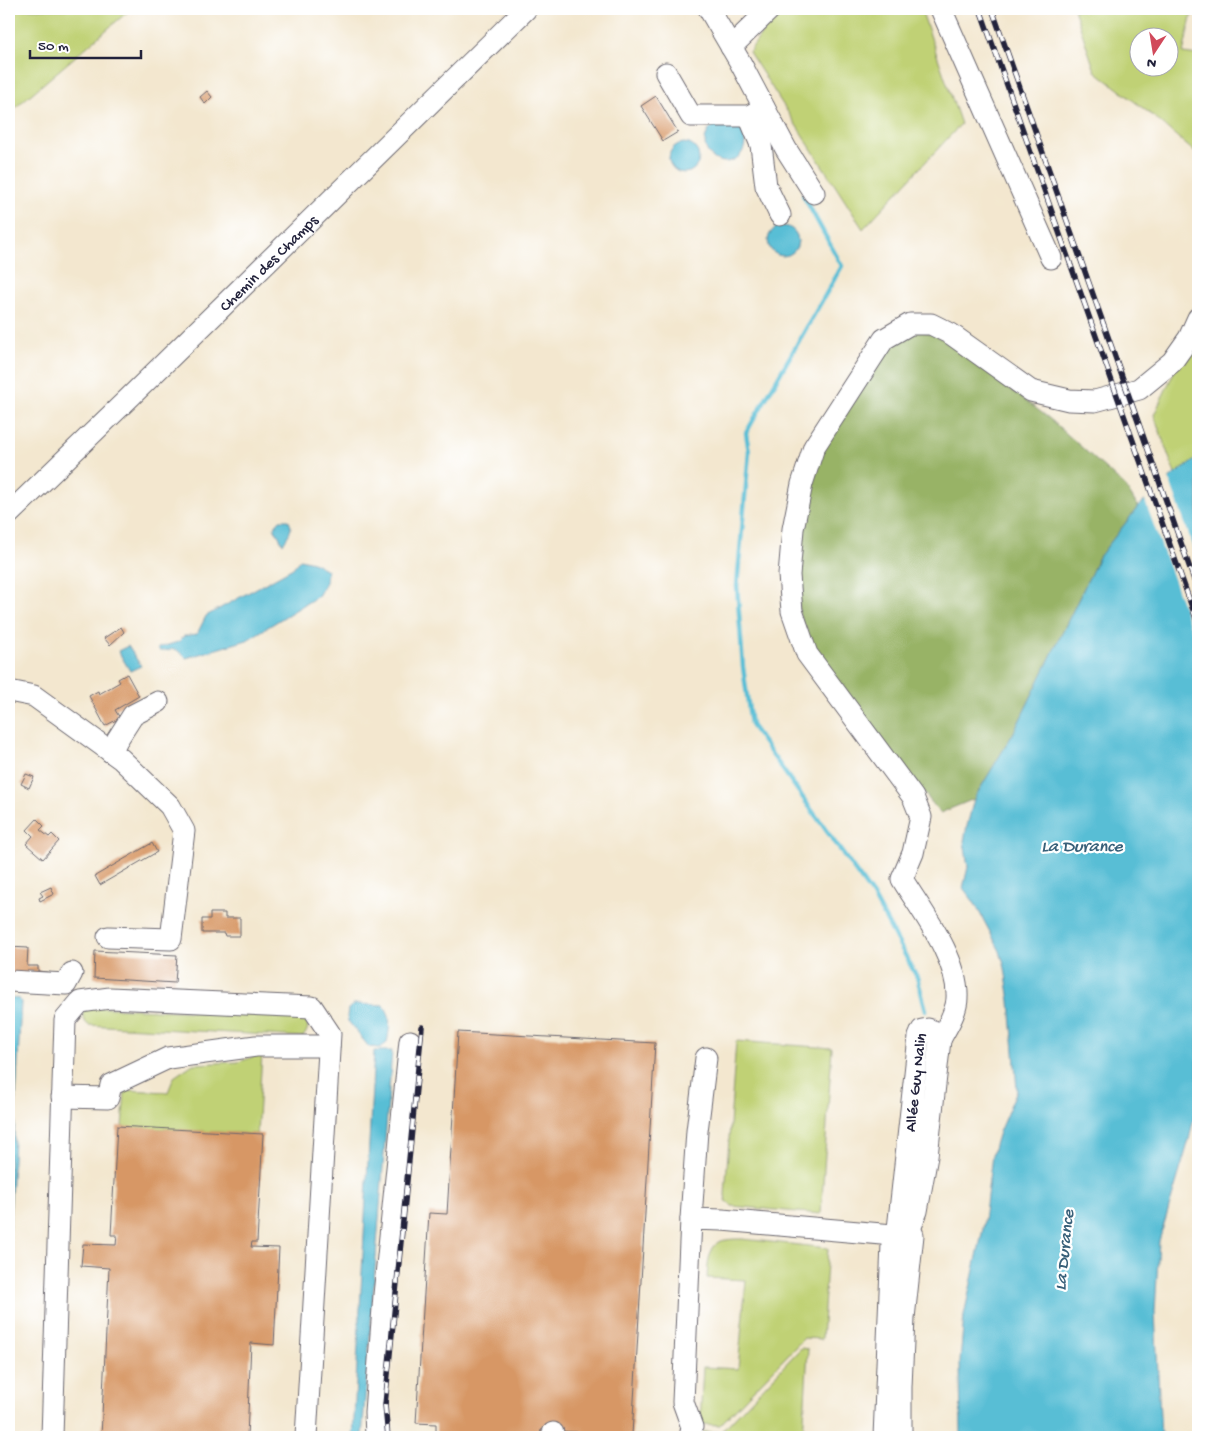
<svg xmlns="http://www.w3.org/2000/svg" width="1207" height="1446" font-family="'Gochi Hand',sans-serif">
  <rect width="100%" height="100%" fill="#fff"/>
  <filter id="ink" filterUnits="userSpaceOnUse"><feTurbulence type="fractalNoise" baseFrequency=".02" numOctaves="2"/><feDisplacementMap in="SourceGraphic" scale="10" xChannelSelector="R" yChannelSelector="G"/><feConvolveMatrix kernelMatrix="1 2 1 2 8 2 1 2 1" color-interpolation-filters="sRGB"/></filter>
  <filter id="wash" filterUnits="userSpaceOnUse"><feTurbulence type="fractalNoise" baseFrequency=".0096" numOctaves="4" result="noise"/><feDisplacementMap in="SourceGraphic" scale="20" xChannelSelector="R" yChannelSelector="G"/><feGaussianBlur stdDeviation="1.12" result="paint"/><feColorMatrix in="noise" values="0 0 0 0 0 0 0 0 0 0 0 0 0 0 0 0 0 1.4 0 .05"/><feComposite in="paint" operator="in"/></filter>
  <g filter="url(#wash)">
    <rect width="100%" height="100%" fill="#f3e7cf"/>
    <path fill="#c0d174" stroke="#717a58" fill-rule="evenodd" d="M 9,9 L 131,9 L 9,113 Z
      M 791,9 L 921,9 L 961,124 L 863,229 L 749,52 L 764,30 Z
      M 1074,9 L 1193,9 L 1183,53 L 1198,55 L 1198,155 L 1153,116 L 1095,71 ZM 1140,38 L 1170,38 L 1170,68 L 1140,68 Z
      M 1198,333 L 1198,458 L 1175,474 L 1154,415 L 1174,372 Z
      M 88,1007 L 297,1016 L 304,1018 C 309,1026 309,1029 303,1037 L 88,1025 L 83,1019 L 83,1012 Z
      M 736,1041 L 832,1048 L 821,1214 L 732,1206 L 726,1201 L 725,1195 Z
      M 262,1054 L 257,1134 L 122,1127 L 125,1090 L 168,1092 L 174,1077 L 193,1064 L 238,1062 Z
      M 742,1239 L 828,1248 L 822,1339 L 804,1338 L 720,1425 L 700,1424 L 703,1367 L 738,1369 L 746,1280 L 707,1278 C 708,1264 708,1242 726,1240 C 731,1239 737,1239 742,1239 Z
      M 801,1348 L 808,1349 L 803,1437 L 698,1437 L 700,1432 L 721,1432 Z"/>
    <path fill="#98b366" stroke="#5d6a50" d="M 921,330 L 944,339 L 1050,419 L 1126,487 L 1138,507 L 1099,557 L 1014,732 L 974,799 L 940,813 L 824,667 L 799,614 L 800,534 L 823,444 L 893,345 Z"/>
    <path fill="#58bed5" stroke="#3d7088" d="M705 142a20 20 0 1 1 40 0a20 20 0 1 1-40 0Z
      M669 158a15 15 0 1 1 30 0a15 15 0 1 1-30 0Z
      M768 241a15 15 0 1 1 30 0a15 15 0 1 1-30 0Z
      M 1198,458 L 1198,1098 L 1189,1140 L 1159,1241 L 1155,1312 L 1161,1437 L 961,1437 L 960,1362 L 964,1315 L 983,1229 L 992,1155 L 999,1132 L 1017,1090 L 1010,1001 L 1005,968 L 1000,951 L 974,902 L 963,888 L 968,867 L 964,841 L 967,826 L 974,799 L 1014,732 L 1099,557 L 1138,507 L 1175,474 Z
      M 280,520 L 288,520 C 295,529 287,536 283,544 L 274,527 Z
      M 300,559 L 313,562 L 327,570 L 326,582 L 318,596 L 247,640 L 186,658 C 172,644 176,651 159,651 L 158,648 L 178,642 L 184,636 L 197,634 L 206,616 L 293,568 Z
      M 128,646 L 141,666 L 130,671 L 118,651 Z
      M 9,997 L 19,999 L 21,1002 L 9,1238 Z
      M 354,1004 L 383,1005 C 393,1015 389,1031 387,1043 L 380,1048 L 369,1047 L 348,1021 L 347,1017 L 348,1009 Z
      M 374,1051 L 392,1051 L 362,1437 L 353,1437 Z"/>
    <path fill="#f3e7cf" d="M 1168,476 L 1198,560 L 1198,648 L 1144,498 Z"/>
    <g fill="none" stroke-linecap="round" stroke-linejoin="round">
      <path stroke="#58bed5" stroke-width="4.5" d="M 803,195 L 842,266 L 746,433 L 749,452 L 737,586 L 743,667 L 751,725 L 873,896 L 917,977 L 926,1010"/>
    </g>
    <g id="blocks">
      <path fill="#d79765" d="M 207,91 L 212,97 L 205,104 L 200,97 Z
        M 656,96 L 678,132 L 663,141 L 641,106 Z
        M 121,627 L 124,632 L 110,645 L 104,638 Z
        M 127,674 L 139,696 L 115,710 L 120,718 L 105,726 L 89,696 L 98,691 L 99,694 L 120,682 L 118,679 Z
        M 26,774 L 34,777 L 29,788 L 21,784 Z
        M 37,819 L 44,826 L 40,830 L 49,837 L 52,834 L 59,841 L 43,859 L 26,844 L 33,836 L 27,830 Z
        M 152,843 L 157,852 L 100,885 L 95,876 Z
        M 51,887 L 54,894 L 40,901 L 39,898 L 43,896 L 40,892 Z
        M 210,913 L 225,913 L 225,918 L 240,918 L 240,936 L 225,936 L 224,933 L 202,933 L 202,919 L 210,919 Z
        M 9,947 L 28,948 L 27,966 L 38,966 L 38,971 L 56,973 L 9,978 Z
        M 95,951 L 177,955 L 175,983 L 94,978 Z
        M 458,1032 L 655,1043 L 632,1435 L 650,1436 L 650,1437 L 577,1437 L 577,1432 L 541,1430 L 540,1437 L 436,1437 L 436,1424 L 416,1423 L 429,1213 L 447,1214 Z
        M 117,1126 L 263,1134 L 257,1242 L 252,1242 L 251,1247 L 279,1248 L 274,1345 L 251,1343 L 247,1437 L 101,1437 L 109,1268 L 81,1266 L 83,1244 L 116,1245 L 117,1235 L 111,1235 Z"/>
    </g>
  </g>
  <g filter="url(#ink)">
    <use href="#blocks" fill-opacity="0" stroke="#6b676f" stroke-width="1"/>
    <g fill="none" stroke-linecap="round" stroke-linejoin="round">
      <g stroke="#6b676f" stroke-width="23">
        <g id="minor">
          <path d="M 709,9 L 740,62 L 786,149 L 814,193"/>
          <path d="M 941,9 L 1051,258"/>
          <path d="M 731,47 L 770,9"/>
          <path d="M 666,73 L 691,116 L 749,116 L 764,108"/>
          <path d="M 749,116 L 761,145 L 766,186 L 780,215"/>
          <path id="s1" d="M 9,514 L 132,395 L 526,9"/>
          <path d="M 9,691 L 34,696 L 121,759 L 170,806 L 184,831 L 171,939 L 108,937"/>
          <path d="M 111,752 L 117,740 L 133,715 L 158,702"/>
          <path d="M 9,981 L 66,984 L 72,973"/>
          <path d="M 940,1040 C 946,1028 957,1012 957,998 C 959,959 922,912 902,879 L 913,853 L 921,817 L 913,797 L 807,654 L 792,611 L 789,575 L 793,529 L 802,484 L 814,447 L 884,339 L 910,324 L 931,324 L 951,334 L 1031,391 L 1069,400 L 1095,401 L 1139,389 L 1172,362 L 1189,338 L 1198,318"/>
          <path d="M 62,1097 L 108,1098 L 111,1085 L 168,1058 L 256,1046 L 329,1046"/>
          <path d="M 691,1219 L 697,1131 L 706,1058"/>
          <path id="s2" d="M 898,1229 L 919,1037 L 922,1030 L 928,1029 L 936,1032 L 940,1040 L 927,1156 L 917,1211 L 910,1229"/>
          <path d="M 52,1437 L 65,1020 L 80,1002 L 110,998 L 312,1007 L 330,1034 L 306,1437"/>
          <path d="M 376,1437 L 375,1412 L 384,1295 L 410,1041"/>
          <path d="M 552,1437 L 553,1433"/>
          <path d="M 690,1437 L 692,1427 L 683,1402 L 691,1219 L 722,1220 L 893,1235"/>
          <path d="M 884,1437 L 892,1244 C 893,1235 895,1230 904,1227 L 910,1229 L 913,1235 L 904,1318 L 901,1387 L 901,1437"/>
        </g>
      </g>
      <use href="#minor" stroke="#fff" stroke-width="21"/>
      <g stroke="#22223b" stroke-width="5.5">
        <path id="rail" d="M 980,9 L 1198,624
          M 992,9 L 1198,591
          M 388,1437 L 385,1405 L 422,1027"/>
      </g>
      <use href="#rail" stroke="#fff" stroke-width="4" stroke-dasharray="11" stroke-linecap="butt"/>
    </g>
  </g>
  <g text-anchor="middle" stroke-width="4.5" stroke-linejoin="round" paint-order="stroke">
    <g font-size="16" fill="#22223b" stroke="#fff">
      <text dy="6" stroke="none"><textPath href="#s1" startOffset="361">Chemin des Champs</textPath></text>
      <text dy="6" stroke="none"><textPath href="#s2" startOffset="148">Allée Guy Nalin</textPath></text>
    </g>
    <g font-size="18" font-style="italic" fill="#386079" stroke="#fff">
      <text x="1082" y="851">La Durance</text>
      <text transform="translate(1063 1250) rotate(-84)" y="6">La Durance</text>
    </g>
  </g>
  <rect width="1207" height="1446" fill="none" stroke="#fff" stroke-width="30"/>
  <g transform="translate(1154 52) rotate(192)"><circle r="24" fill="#ffffff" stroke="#a7a7b1"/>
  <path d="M0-4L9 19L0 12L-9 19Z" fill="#d1495b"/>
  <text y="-8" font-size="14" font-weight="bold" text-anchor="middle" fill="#22223b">N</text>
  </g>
  <path d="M30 50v8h111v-8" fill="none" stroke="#22223b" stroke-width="2.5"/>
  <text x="38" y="50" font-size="15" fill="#22223b" stroke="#ffffff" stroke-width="4" paint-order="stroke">50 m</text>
</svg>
